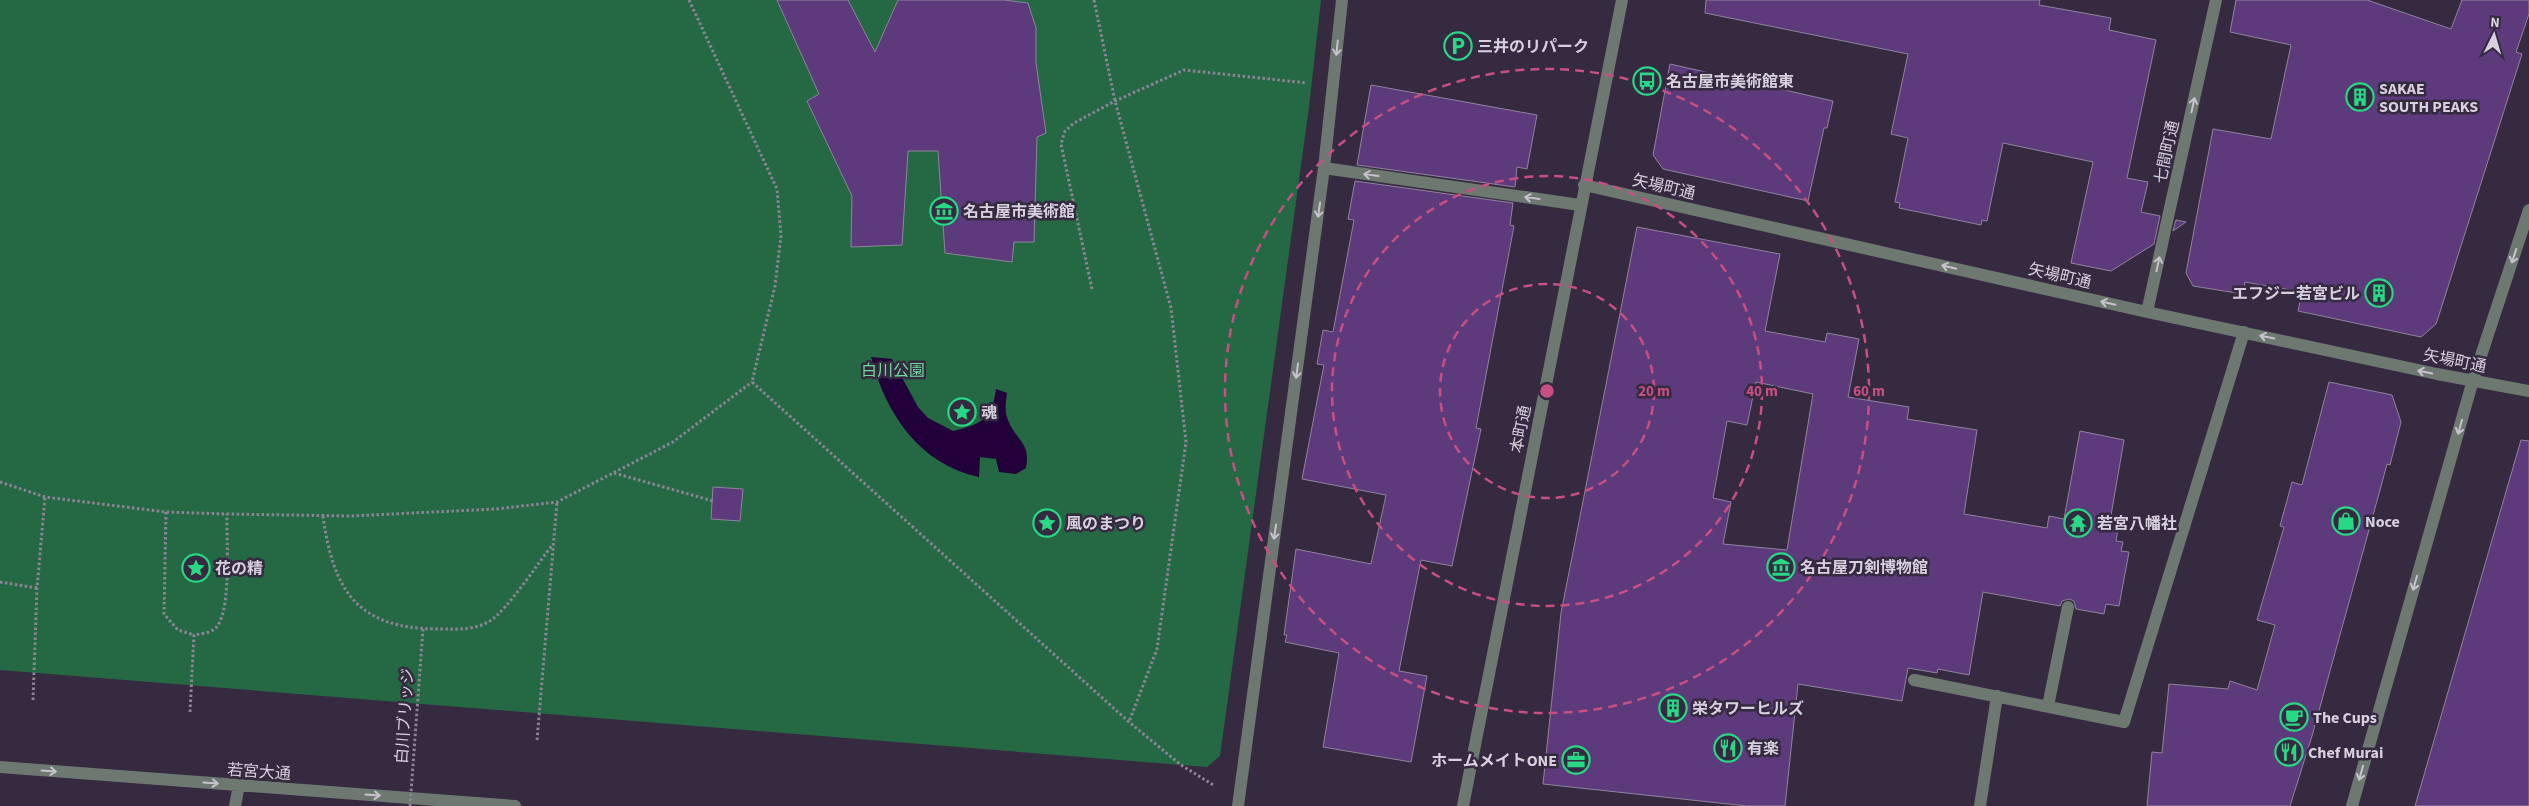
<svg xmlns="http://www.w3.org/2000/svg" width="2529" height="806" font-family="'Source Sans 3','Noto Sans JP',sans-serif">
  <rect width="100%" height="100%" fill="#352a40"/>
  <path fill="#256944" d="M 0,0 L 1321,0 L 1309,107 L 1220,756 L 1207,767 L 0,670 Z"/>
  <path fill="#22003a" d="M 871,357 L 892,359 L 918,407 L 928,418 L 953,431 C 982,424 992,419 996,389 L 1007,393 C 1006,401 1004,412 1008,420 C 1016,441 1031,442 1026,468 L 1016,474 L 999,472 L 996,459 L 980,457 L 979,477 C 919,464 886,414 871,357 Z"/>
  <path fill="#5c3a7b" stroke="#90849d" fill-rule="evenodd" d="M 777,0 L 848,0 L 875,52 L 898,0 L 1004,0 L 1028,3 L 1036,28 L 1036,63 L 1046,133 L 1037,137 L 1034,242 L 1014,242 L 1012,262 L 945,253 L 938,151 L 908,151 L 902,245 L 851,247 L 852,196 L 807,101 L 819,94 Z
    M 1706,0 L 2040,0 L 2039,5 L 2111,18 L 2109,30 L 2156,40 L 2127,178 L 2148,182 L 2141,212 L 2160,216 L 2154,244 L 2111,271 L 2071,263 L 2093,162 L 2003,143 L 1987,221 L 1982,220 L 1981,225 L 1899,208 L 1900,203 L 1895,202 L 1908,138 L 1891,134 L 1908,54 L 1705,13 Z
    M 2236,0 L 2367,0 L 2451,29 L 2462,0 L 2529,0 L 2529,14 L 2516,52 L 2522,54 L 2439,315 L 2436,324 L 2421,337 L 2298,311 L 2302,292 L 2245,282 L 2243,294 L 2193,286 L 2186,273 L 2213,129 L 2271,139 L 2291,45 L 2230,32 Z
    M 1670,64 L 1833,101 L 1827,128 L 1824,128 L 1808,201 L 1663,169 L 1653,155 Z
    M 1371,85 L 1537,115 L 1527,169 L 1517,167 L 1515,187 L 1357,165 Z
    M 1355,181 L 1513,203 L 1510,225 L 1514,226 L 1476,428 L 1481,429 L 1452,566 L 1421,560 L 1399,671 L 1427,676 L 1411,762 L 1323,747 L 1339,653 L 1285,642 L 1287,635 L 1284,635 L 1296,549 L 1371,564 L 1386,495 L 1302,479 L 1324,365 L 1317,364 L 1323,330 L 1333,332 L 1354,220 L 1348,219 Z
    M 2176,220 L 2186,222 L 2173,231 Z
    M 1637,227 L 1780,254 L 1765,331 L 1825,342 L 1827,333 L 1859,339 L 1848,397 L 1909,407 L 1907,419 L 1977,430 L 1964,514 L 2047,528 L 2049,516 L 2064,519 L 2080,431 L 2124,440 L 2109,527 L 2118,529 L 2116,541 L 2123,542 L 2121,551 L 2129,552 L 2119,606 L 2106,604 L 2104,614 L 2076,609 L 2074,601 L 2069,599 L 2062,601 L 2060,606 L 1983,592 L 1969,675 L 1938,669 L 1937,673 L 1908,668 L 1902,701 L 1798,684 L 1785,806 L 1747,806 L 1543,784 L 1561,613 ZM 1756,382 L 1813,394 L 1787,550 L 1723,544 L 1731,502 L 1713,498 L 1727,421 L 1747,425 Z
    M 2329,382 L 2392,395 L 2401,422 L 2390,465 L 2387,464 L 2377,501 L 2312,736 L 2290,806 L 2147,806 L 2152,752 L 2162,753 L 2169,684 L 2228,689 L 2230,681 L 2257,690 L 2275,625 L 2257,620 L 2284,527 L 2280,526 L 2292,482 L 2302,485 Z
    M 2521,440 L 2529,441 L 2529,806 L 2415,806 Z
    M 713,487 L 743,489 L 740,521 L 711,519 Z"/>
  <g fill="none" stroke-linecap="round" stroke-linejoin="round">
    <path stroke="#8d8496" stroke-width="3" stroke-dasharray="2.5 2.5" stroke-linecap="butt" d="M 689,0 L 777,189 L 781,236 L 775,286 L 752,382 L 1129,722 L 1181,765 L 1215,786
      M 1094,0 L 1115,101 L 1171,308 L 1186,442 L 1157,649 L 1129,722
      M 1092,289 L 1061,144 L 1065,131 L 1074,123 L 1115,101 L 1184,70 L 1307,83
      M 614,473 L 713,501
      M 0,482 L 45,497 L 166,512 L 227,514 L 351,516 L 496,509 L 557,502 L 673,442 L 752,382
      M 166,512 L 164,614 L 178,630 L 194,635
      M 323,516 C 333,590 357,629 438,629 C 456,629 473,631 490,621 C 507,610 539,562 553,544
      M 0,582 L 37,588
      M 33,700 L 37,588 L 45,497
      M 190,712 L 194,635 C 200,634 208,633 213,630 C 233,619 226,537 227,514
      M 537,740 L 557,502"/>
    <path stroke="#6d7870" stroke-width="12" d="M 1324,168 L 1580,205
      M 1584,185 L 2147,312 L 2437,374 L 2529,391
      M 2147,312 L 2216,0
      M 1914,680 L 2124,722 L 2244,332
      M 2048,706 L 2068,607
      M 0,767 L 515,806
      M 235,806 L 239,785
      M 1238,806 L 1324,168 L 1342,0
      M 1463,806 L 1622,0
      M 1980,806 L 1997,696
      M 2352,806 L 2473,380 L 2529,210"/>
    <path stroke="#8d8496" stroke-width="3" stroke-dasharray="2.5 2.5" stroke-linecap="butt" d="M 410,806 L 423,629"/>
  </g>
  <defs><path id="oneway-shaft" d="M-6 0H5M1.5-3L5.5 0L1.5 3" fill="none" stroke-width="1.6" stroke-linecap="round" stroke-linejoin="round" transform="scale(1.25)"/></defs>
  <g stroke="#c7c3ce">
    <use href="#oneway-shaft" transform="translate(1337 48) rotate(96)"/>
    <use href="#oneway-shaft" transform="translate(2193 105) rotate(-78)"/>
    <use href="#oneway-shaft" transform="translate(1371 175) rotate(-172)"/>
    <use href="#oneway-shaft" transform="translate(1532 198) rotate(-172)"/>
    <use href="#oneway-shaft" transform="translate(1319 210) rotate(98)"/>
    <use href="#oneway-shaft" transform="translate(2514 256) rotate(108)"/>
    <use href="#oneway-shaft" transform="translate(2158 264) rotate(-78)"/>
    <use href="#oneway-shaft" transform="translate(1949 267) rotate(-167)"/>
    <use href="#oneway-shaft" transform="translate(2108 303) rotate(-167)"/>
    <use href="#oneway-shaft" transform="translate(2267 337) rotate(-168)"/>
    <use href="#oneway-shaft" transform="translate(1297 371) rotate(98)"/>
    <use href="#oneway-shaft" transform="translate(2425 372) rotate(-168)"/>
    <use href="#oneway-shaft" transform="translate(2460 427) rotate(106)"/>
    <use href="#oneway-shaft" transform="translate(1275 532) rotate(98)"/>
    <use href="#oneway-shaft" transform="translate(2415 583) rotate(106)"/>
    <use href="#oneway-shaft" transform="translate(49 771) rotate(4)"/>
    <use href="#oneway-shaft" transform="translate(2361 773) rotate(106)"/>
    <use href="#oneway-shaft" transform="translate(211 783) rotate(4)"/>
    <use href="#oneway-shaft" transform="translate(373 795) rotate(4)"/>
  </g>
  <g fill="none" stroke="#c84f82" stroke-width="2.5" stroke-dasharray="9 6">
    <circle cx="1547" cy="391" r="107"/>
    <circle cx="1547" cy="391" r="215"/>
    <circle cx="1547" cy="391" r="322"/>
  </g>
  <defs>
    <g id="parking-ring" transform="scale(1.4375)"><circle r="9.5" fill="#352a40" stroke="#28d885" stroke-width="1.5"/><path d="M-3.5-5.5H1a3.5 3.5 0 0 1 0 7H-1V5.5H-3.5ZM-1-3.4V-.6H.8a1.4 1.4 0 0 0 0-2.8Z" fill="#28d885"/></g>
    <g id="bus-ring" transform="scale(1.4375)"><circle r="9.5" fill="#352a40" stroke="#28d885" stroke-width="1.5"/><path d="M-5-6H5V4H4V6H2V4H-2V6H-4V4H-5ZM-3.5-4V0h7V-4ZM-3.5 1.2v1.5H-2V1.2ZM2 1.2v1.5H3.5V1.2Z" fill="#28d885"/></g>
    <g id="building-ring" transform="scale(1.4375)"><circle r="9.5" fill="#352a40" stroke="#28d885" stroke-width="1.5"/><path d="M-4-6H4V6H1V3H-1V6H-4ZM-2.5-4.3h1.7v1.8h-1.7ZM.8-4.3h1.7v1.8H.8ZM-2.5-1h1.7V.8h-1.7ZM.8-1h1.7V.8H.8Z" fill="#28d885"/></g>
    <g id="museum-ring" transform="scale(1.4375)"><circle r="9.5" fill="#352a40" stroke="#28d885" stroke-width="1.5"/><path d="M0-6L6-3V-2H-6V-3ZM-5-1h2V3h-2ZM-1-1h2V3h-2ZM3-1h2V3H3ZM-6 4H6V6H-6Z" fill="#28d885"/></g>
    <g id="sight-ring" transform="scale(1.4375)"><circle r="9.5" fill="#352a40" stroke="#28d885" stroke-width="1.5"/><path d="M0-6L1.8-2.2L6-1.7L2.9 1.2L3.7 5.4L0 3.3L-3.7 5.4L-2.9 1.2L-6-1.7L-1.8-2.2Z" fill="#28d885"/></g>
    <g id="shop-ring" transform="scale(1.4375)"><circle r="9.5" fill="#352a40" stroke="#28d885" stroke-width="1.5"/><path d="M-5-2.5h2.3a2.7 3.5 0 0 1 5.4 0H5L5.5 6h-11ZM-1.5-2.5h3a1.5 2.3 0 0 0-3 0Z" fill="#28d885"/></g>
    <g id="temple-ring" transform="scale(1.4375)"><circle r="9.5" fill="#352a40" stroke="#28d885" stroke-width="1.5"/><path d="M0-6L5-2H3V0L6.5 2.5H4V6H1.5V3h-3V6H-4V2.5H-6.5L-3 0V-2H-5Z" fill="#28d885"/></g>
    <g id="cafe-ring" transform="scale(1.4375)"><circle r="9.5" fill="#352a40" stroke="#28d885" stroke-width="1.5"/><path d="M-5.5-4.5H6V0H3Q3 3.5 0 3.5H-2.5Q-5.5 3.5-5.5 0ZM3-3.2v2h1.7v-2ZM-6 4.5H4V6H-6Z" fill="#28d885"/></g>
    <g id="restaurant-ring" transform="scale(1.4375)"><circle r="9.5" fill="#352a40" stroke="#28d885" stroke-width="1.5"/><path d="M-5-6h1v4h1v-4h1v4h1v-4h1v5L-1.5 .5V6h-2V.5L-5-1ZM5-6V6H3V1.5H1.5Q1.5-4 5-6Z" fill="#28d885"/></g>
    <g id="office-ring" transform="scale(1.4375)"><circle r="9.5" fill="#352a40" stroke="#28d885" stroke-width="1.5"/><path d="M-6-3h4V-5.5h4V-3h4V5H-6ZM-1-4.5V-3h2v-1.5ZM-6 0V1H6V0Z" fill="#28d885"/></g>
  </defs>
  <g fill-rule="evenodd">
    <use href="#parking-ring" x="1458" y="46"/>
    <use href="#bus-ring" x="1647" y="81"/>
    <use href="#building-ring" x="2360" y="97"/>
    <use href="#museum-ring" x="944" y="211"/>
    <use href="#building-ring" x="2379" y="293"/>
    <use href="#sight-ring" x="962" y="412"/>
    <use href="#shop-ring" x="2346" y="521"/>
    <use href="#sight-ring" x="1047" y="523"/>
    <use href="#temple-ring" x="2078" y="523"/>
    <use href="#museum-ring" x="1781" y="567"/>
    <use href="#sight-ring" x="196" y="568"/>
    <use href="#building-ring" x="1673" y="708"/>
    <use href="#cafe-ring" x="2294" y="717"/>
    <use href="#restaurant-ring" x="1728" y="748"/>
    <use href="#restaurant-ring" x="2289" y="752"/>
    <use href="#office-ring" x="1576" y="760"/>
  </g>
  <g text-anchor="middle" stroke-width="5" stroke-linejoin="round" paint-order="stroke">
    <g font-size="16" font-weight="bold" fill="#d7d0de" stroke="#352a40" text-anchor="start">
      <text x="1477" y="52">三井のリパーク</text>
      <text x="1666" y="87">名古屋市美術館東</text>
      <text x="2379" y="94">SAKAE<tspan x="2379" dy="18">SOUTH PEAKS</tspan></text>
      <text x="963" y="217">名古屋市美術館</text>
      <text x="2360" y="299" text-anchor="end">エフジー若宮ビル</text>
      <text x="981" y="418">魂</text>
      <text x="2365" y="527">Noce</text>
      <text x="1066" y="529">風のまつり</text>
      <text x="2097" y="529">若宮八幡社</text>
      <text x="1800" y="573">名古屋刀剣博物館</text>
      <text x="215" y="574">花の精</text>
      <text x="1692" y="714">栄タワーヒルズ</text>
      <text x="2313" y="723">The Cups</text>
      <text x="1747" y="754">有楽</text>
      <text x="2308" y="758">Chef Murai</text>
      <text x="1557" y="766" text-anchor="end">ホームメイトONE</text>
    </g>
    <g font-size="16" fill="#d7d0de" stroke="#352a40">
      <text transform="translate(2166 152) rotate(-78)" y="6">七間町通</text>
      <text transform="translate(1664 186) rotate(13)" y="6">矢場町通</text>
      <text transform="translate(2060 275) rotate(13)" y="6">矢場町通</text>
      <text transform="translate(2455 360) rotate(11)" y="6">矢場町通</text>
      <text transform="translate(1520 429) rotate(-79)" y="6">本町通</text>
      <text transform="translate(404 716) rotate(-86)" y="6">白川ブリッジ</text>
      <text transform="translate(259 771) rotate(4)" y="6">若宮大通</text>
    </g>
    <g font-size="16" fill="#6bda9a" stroke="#352a40">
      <text x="893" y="376">白川公園</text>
    </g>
  </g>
  <circle cx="1547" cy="391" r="8" fill="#c84f82" stroke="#352a40" stroke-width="2.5"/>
  <g font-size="15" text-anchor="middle" font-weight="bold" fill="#c84f82" stroke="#352a40" stroke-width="5" stroke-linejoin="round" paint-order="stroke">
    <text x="1654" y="396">20 m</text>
    <text x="1762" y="396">40 m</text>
    <text x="1869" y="396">60 m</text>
  </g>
  <g transform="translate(2494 35) rotate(5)" stroke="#352a40" stroke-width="4" paint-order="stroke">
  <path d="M0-4L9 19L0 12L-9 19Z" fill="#d7d0de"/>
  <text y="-8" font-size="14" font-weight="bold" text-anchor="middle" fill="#d7d0de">N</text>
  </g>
</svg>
